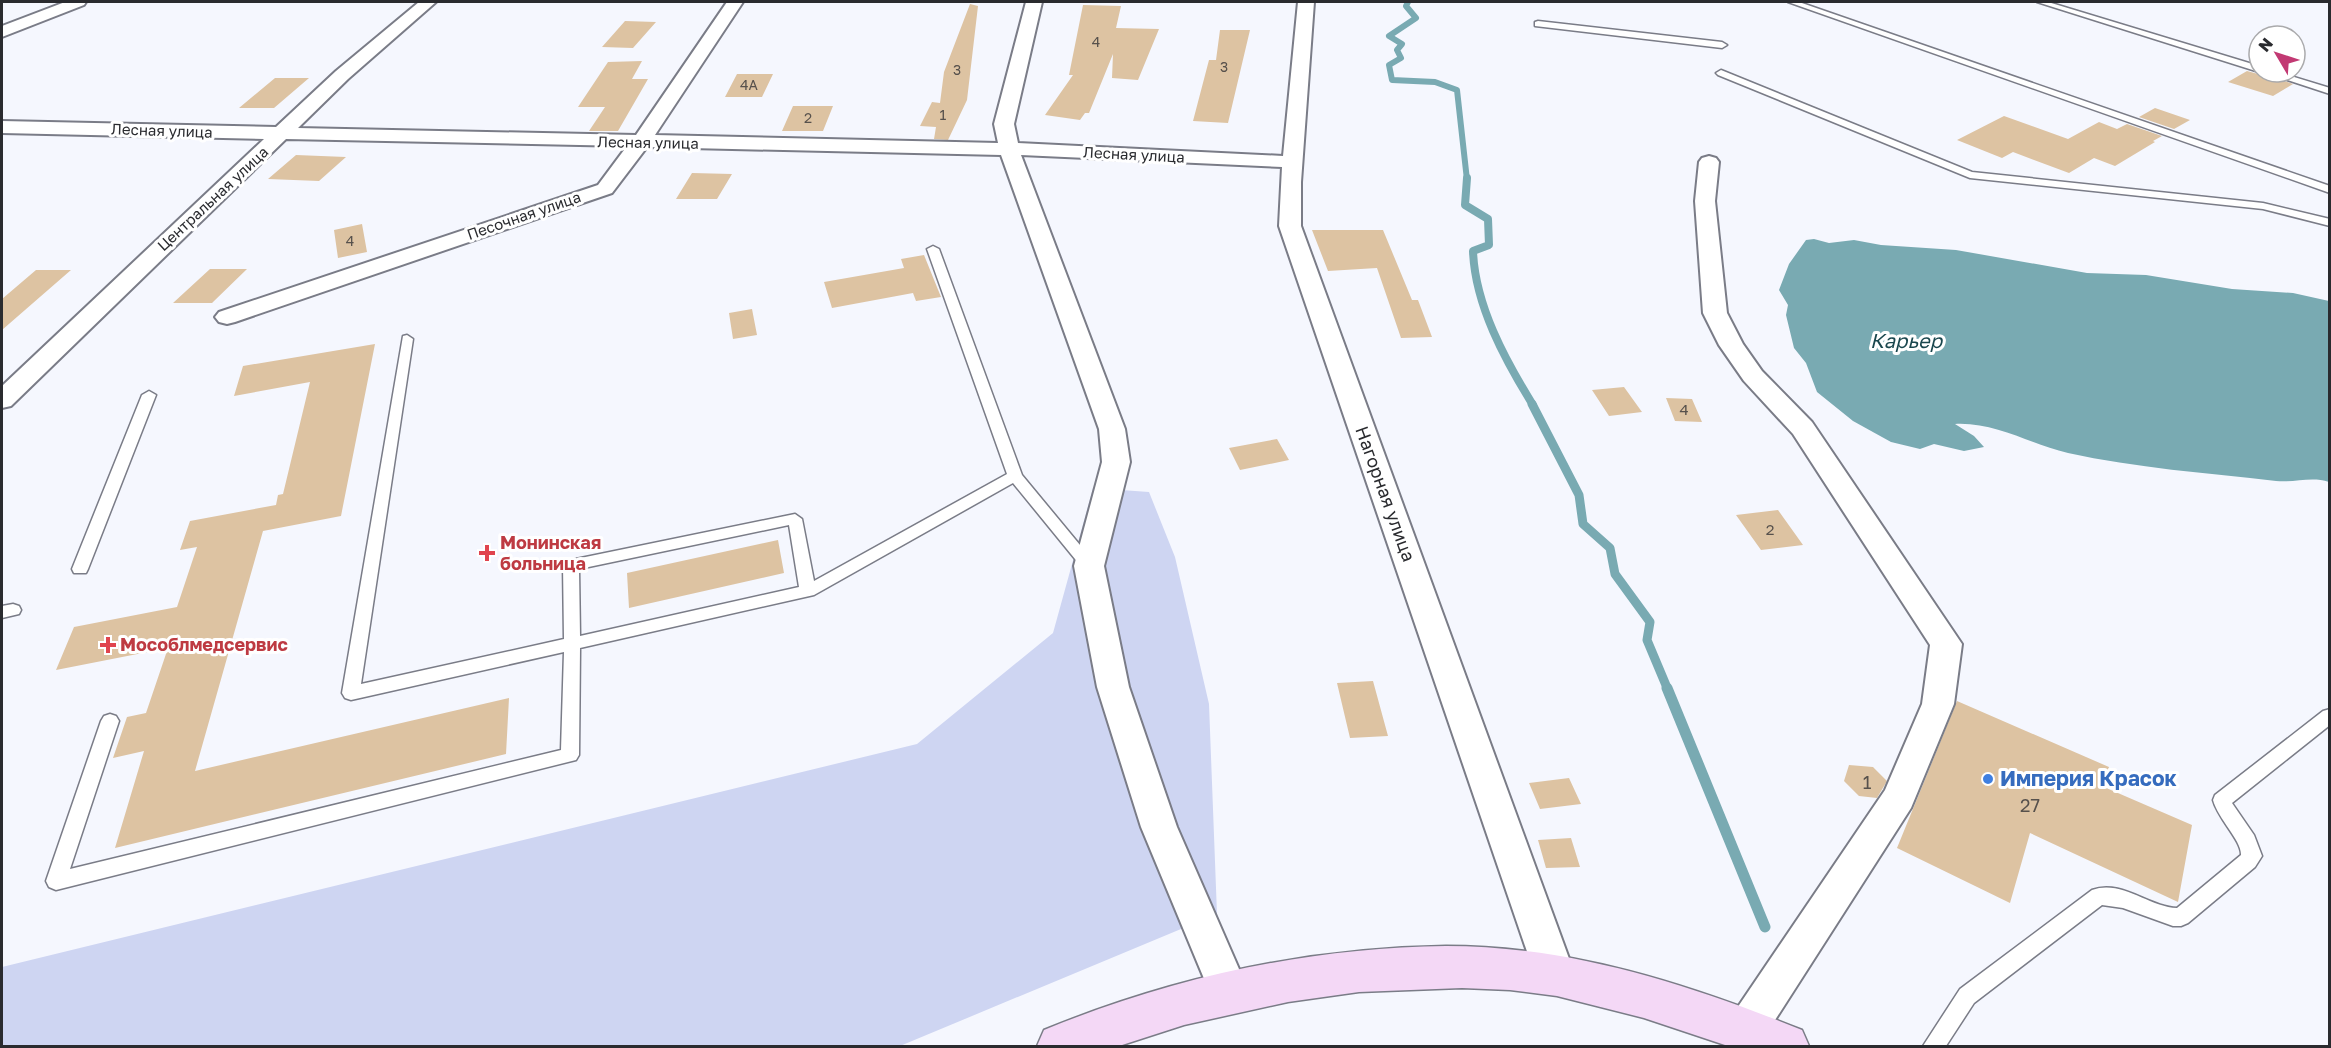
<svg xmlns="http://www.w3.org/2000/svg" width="2331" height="1048" font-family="'Golos Text',sans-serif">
  <rect width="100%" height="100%" fill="#f5f7fe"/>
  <path fill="#ced5f2" d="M 1093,488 L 1149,492 L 1175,557 L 1209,704 L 1217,914 L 900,1046 L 2,1046 L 2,967 L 917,744 L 1053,633 Z"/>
  <path fill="#79aab2" d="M 1814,239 L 1829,243 L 1854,240 L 1881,245 L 1956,250 L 2087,273 L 2146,275 L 2232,289 L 2293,293 L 2329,301 L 2329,482 C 2311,476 2295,483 2276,481 C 2207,473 2136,468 2068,453 C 2029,444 1996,422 1955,424 L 1974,436 L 1984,447 L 1964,451 L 1934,444 L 1920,449 L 1891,442 L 1853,421 L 1817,392 L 1806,363 L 1794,348 L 1786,315 L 1788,305 L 1779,290 L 1789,264 L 1806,240 Z"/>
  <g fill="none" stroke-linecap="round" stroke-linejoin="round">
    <path stroke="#79aab2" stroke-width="6" d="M 1408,2 L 1406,6 L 1416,18 L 1389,36 L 1402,44 L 1397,50 L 1401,58 L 1389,65 L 1392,80 L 1435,82 L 1457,90 L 1467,180"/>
    <path stroke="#79aab2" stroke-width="8" d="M 1467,178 L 1465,205 L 1488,219 L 1489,245 L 1473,251 C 1475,305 1505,360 1533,405"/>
    <path stroke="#79aab2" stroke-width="9" d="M 1532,404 L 1579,495 L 1583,524 L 1610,548 L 1615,574 L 1650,622 L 1647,640 L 1668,690"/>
    <path stroke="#79aab2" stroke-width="11" d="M 1667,688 L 1765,927"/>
  </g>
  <path fill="#ddc3a2" d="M 970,4 L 978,6 L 967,100 L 948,140 L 934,139 L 936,127 L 920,126 L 932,102 L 940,103 L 944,72 Z
    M 1083,5 L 1121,6 L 1116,28 L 1159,29 L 1138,80 L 1112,78 L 1113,54 L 1089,113 L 1085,113 L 1080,120 L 1045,115 L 1073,75 L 1069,75 Z
    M 625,21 L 656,22 L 633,48 L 602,47 Z
    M 1220,30 L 1250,30 L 1228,123 L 1193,121 L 1209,60 L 1216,60 Z
    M 642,61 L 632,79 L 648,79 L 618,131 L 589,131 L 605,107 L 578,107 L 608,62 Z
    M 2247,71 L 2258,74 L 2261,73 L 2293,84 L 2273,96 L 2228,82 Z
    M 737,74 L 773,74 L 762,97 L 725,97 Z
    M 275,78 L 309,78 L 274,108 L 239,108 Z
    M 793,106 L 833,106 L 823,131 L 782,131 Z
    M 2155,108 L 2190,120 L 2174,129 L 2139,117 Z
    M 2004,116 L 2068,139 L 2099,122 L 2117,129 L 2127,124 L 2162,136 L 2153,141 L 2155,142 L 2115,166 L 2094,158 L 2069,173 L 2013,152 L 2002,158 L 1957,140 Z
    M 296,155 L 346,157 L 319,181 L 268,179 Z
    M 692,173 L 732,174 L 717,199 L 676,199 Z
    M 362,224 L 367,252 L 338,258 L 334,230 Z
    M 1312,230 L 1383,230 L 1412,300 L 1418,300 L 1432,337 L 1401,338 L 1377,268 L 1328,271 Z
    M 924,255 L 941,297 L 916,301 L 913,293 L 832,308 L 824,282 L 904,268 L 901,259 Z
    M 210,269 L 247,269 L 212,303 L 173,303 Z
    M 36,270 L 71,270 L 2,330 L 2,299 Z
    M 752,309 L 757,335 L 733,339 L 729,313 Z
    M 375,344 L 341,516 L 263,531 L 195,771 L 509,698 L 506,754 L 115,848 L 144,751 L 113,758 L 127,717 L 146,713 L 168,648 L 56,670 L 74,627 L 177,607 L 197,547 L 180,550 L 190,521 L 276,505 L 278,495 L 283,494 L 310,382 L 234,396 L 243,366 Z
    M 1624,387 L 1642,412 L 1609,416 L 1592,390 Z
    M 1666,398 L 1692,399 L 1702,422 L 1675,421 Z
    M 1277,439 L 1289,460 L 1240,470 L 1229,448 Z
    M 1778,510 L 1803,545 L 1761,550 L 1736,515 Z
    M 778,540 L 784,573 L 629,608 L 627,573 Z
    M 1373,681 L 1388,736 L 1350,738 L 1337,683 Z
    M 1957,701 L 2109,767 L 2104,787 L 2192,825 L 2178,902 L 2030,833 L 2010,903 L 1897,848 Z
    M 1849,765 L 1873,767 L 1887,781 L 1877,798 L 1859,796 L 1844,781 Z
    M 1569,778 L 1581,804 L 1540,809 L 1529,783 Z
    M 1571,838 L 1580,867 L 1546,868 L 1538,840 Z"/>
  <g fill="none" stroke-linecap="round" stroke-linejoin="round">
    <g stroke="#7a7c87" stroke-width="3">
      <path id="lane" d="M 1788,2 L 1799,2 L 2330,186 L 2330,193 Z
        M 2037,2 L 2048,2 L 2259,66 L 2259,72 Z
        M 1538,21 L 1722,42 L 1727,45 L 1722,48 L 1535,26 L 1535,22 Z
        M 1721,70 L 1972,172 L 2263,203 L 2330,219 L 2330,226 L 2263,209 L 1970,178 L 1718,75 L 1716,73 Z
        M 2263,72 L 2278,72 L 2330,88 L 2330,94 Z
        M 933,246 L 939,249 L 1022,475 L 1094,562 L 1097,566 L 1094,570 L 1084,570 L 1013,483 L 814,595 L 580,648 L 579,755 L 576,760 L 56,890 L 49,887 L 46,881 L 101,721 L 104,716 L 110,714 L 116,716 L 119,721 L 70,869 L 561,750 L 564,652 L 351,700 L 345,698 L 342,693 L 403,336 L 407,335 L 413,339 L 361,684 L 564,639 L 563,565 L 566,561 L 795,514 L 802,519 L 814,581 L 1007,474 L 927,249 ZM 789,525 L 799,587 L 580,636 L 579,569 Z
        M 149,391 L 156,395 L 88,569 L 86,573 L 74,573 L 72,569 L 142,395 Z
        M 13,604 L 19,606 L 21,610 L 19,614 L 2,618 L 2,606 Z
        M 2330,709 L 2330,725 L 2232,803 L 2254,835 L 2262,856 L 2255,867 L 2188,923 L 2181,926 L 2173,926 L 2123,908 L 2102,905 L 1974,1003 L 1946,1046 L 1923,1046 L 1960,989 L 2092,890 C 2121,879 2149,907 2177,908 L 2241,855 C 2242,841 2218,819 2213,800 L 2215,795 L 2323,711 Z"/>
    </g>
    <g stroke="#7a7c87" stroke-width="4">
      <path id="street" d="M 65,2 L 86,2 L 84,5 L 2,37 L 2,26 Z
        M 419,2 L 436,2 L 348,79 L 298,128 L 636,135 L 727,2 L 743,2 L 655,135 L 998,143 L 994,124 L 1026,2 L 1042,2 L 1014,124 L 1018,143 L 1283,156 L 1298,2 L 1314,2 L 1301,182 L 1301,226 L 1575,975 L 1569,988 L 1555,993 L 1541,988 L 1535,975 L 1279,226 L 1282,167 L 1021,155 L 1125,429 L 1130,462 L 1104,566 L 1129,687 L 1177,827 L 1249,992 L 1243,1005 L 1229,1011 L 1215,1005 L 1141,827 L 1097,687 L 1074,566 L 1102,462 L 1099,429 L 1001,155 L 647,147 L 612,193 L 235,322 L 227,324 L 219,322 L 215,317 L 219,312 L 598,185 L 627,146 L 286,139 L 11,406 L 2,408 L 2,386 L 264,139 L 2,133 L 2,121 L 276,127 L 336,71 Z
        M 1709,156 L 1716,158 L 1719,162 L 1715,201 L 1727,313 L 1743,344 L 1762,371 L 1812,422 L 1962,644 L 1954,704 L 1911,808 L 1759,1045 L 1731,1045 L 1725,1031 L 1731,1017 L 1885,790 L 1922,704 L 1930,645 L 1793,434 L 1744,381 L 1719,345 L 1703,313 L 1695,201 L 1699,162 L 1702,158 Z"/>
    </g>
    <g stroke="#7a7c87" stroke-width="3">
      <path id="secondary" d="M 1446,946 C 1570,946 1688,984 1802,1030 L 1809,1046 L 1728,1046 L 1644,1018 L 1557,996 L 1510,990 L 1462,988 L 1359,992 L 1288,1002 L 1184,1025 L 1119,1046 L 1037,1046 L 1044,1030 C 1173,977 1306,948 1446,946 Z"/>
    </g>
    <use href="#lane" fill="#fff" fill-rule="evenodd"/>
    <use href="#street" fill="#fff" fill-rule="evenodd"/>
    <use href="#secondary" fill="#f4d8f6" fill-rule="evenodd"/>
  </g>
  <g fill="#e0444e" stroke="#fff" stroke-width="2">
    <path d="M484 544h6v6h6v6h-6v6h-6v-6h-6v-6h6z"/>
    <path d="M105 636h6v6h6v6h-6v6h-6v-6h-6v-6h6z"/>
  </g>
  <circle fill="#3f7fe0" stroke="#fff" stroke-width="2" cx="1988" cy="779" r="6"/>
  <g text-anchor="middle" stroke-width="6" stroke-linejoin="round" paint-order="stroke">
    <g font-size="14" fill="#57514c">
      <text x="1096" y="47">4</text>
      <text x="1224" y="72">3</text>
      <text x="957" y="75">3</text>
      <text x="749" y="90">4А</text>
      <text x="943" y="120">1</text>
      <text x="808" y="123">2</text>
      <text x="350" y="246">4</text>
    </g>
    <g font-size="15" fill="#2a2b2f" stroke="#fff">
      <text transform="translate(162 131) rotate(2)" y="5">Лесная улица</text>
      <text transform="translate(648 143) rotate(1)" y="5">Лесная улица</text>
      <text transform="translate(1134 155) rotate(3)" y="5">Лесная улица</text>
      <text transform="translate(213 199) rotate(-43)" y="5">Центральная улица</text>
      <text transform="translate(524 216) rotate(-19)" y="5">Песочная улица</text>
    </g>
    <g font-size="15" fill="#57514c">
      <text x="1684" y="415">4</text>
      <text x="1770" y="535">2</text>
    </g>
    <g font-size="18" fill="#2a2b2f" stroke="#fff">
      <text transform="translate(1385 494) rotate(70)" y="6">Нагорная улица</text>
    </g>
    <g font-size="18" font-weight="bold" fill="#be3a42" stroke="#fff" text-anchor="start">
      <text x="500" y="549">Монинская<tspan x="500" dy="21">больница</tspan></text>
      <text x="120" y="651">Мособлмедсервис</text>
    </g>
    <g font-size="18" fill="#57514c">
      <text x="1867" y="789">1</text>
      <text x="2030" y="812">27</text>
    </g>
    <g font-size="20" font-style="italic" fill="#1a474e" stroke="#fff">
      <text x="1906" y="348">Карьер</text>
    </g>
    <g font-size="21" font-weight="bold" fill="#366cbe" stroke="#fff" text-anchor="start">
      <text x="2000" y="786">Империя Красок</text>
    </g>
  </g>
  <rect width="2331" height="1048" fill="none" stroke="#2a2b2f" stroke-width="6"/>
  <g transform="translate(2277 54) rotate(309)"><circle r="28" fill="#ffffff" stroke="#aaaaac" stroke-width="1.5"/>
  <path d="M0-4.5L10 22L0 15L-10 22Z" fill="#c23973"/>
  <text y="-9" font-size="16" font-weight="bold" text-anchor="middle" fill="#2a2b2f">N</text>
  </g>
</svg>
